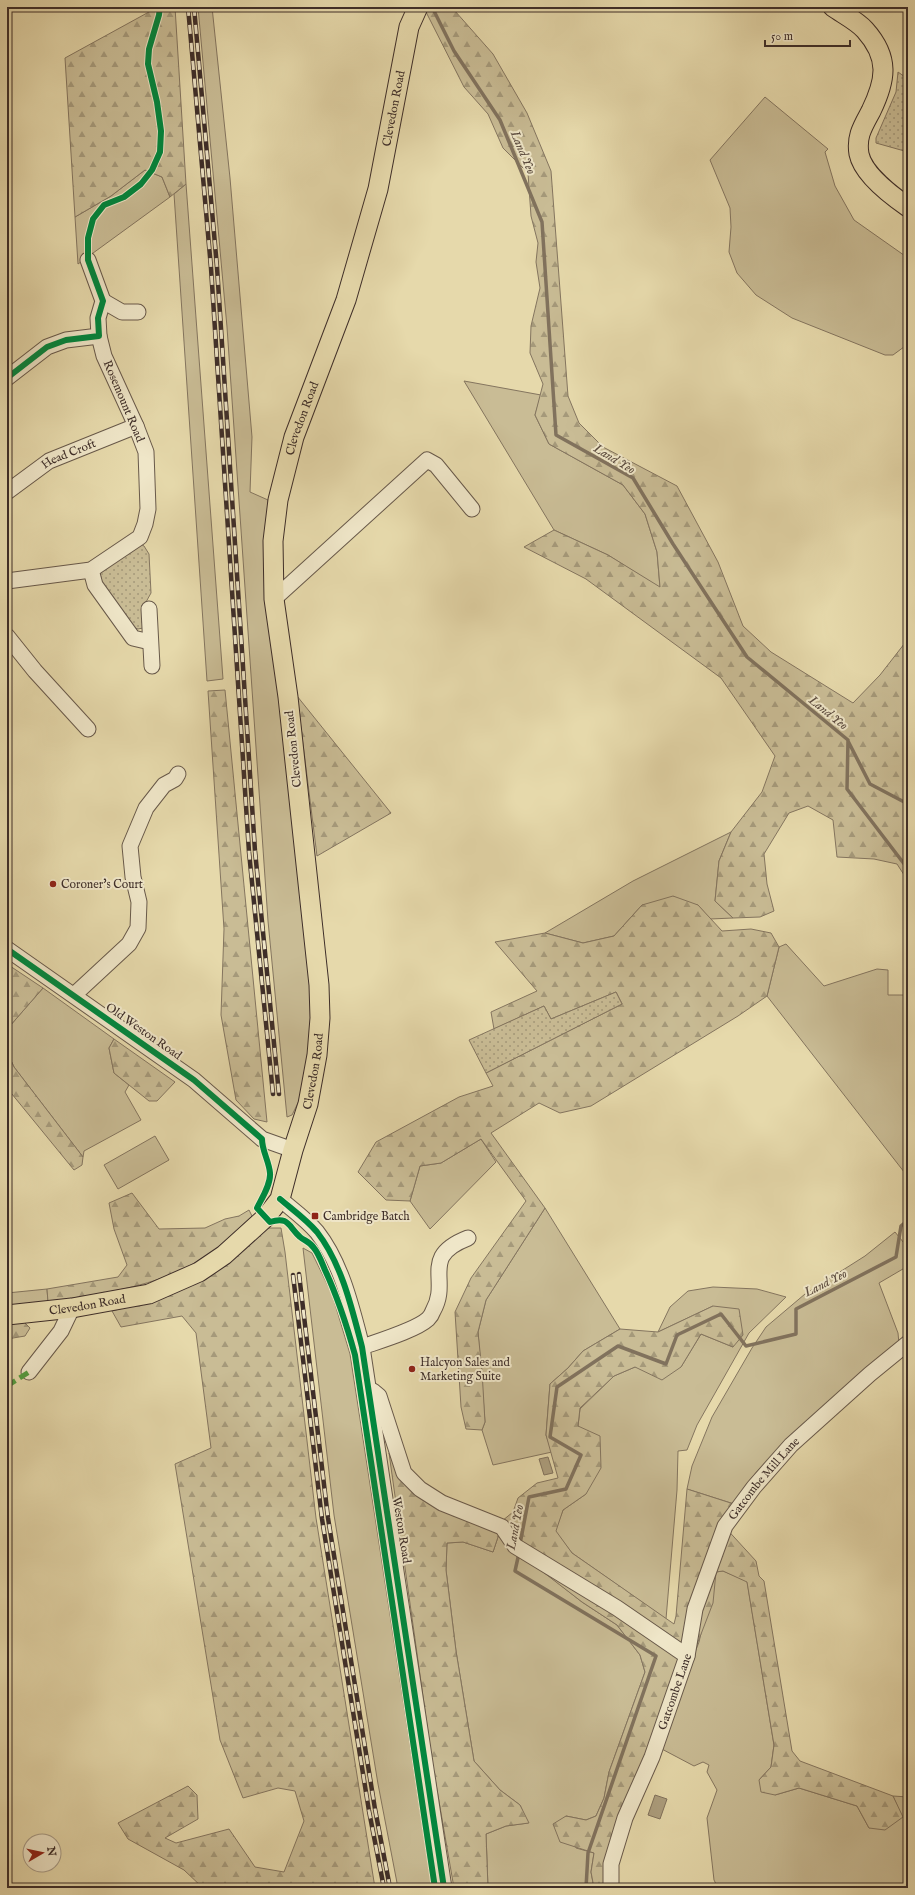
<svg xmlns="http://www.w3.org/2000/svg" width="915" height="1895" font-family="'IM FELL English',serif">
  <defs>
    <pattern id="forest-firs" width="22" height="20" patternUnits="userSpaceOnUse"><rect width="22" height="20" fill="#c9bc95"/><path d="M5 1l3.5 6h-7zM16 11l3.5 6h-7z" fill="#a5997a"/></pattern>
    <pattern id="park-dots" width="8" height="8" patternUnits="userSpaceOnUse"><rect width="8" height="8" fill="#c9bc95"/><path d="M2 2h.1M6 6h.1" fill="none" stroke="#a5997a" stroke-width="1.8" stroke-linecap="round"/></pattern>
  </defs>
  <rect width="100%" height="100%" fill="#e6d9ab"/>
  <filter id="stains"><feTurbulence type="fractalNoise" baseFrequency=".005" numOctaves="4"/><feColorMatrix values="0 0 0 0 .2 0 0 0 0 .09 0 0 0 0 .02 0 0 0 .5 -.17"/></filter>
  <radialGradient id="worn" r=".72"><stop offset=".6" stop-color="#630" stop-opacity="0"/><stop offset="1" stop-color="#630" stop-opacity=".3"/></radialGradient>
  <path fill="#c9bc95" stroke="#84755f" d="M 198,7 L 212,7 L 230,178 L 252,437 L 250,492 L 268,500 L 266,578 L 313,990 L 311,1045 L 304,1091 L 292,1115 L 287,1117 L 268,921 L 227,327 Z
    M 765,97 L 828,149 L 825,152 L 835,186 L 854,220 L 908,258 L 908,344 L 893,355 L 885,355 L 792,318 L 756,295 L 737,273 L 729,252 L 731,227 L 730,208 L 710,160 Z
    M 145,170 L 162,177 L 170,197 L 78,264 L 75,217 L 111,196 Z
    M 186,184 L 223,679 L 207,681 L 174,194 Z
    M 464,381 L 541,395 L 535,415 L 549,444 L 623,485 L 645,514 L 657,552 L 660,588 L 608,555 L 554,530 Z
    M 731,832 L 719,861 L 715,901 L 733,918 L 710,919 L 698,905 L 642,905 L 614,936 L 583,943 L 545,933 L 633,881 Z
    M 786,944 L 824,986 L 877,969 L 888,970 L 888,995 L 907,995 L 908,1177 L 767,996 L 779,947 Z
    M 43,988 L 114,1039 L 109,1048 L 114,1073 L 129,1085 L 125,1092 L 141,1120 L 84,1151 L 83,1157 L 14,1067 L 7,1052 L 9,1027 Z
    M 155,1136 L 169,1160 L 118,1189 L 104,1165 Z
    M 481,1139 L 496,1162 L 430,1229 L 410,1201 L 420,1166 L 441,1163 Z
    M 545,1208 L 620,1329 L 583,1351 L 568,1368 L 550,1384 L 546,1435 L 552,1452 L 493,1465 L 482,1430 L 485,1422 L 478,1332 L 486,1300 Z
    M 895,1232 L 908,1248 L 908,1266 L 879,1283 L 898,1333 L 899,1344 L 805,1424 L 759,1469 L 745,1486 L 737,1505 L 687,1489 L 692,1466 L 712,1417 L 752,1348 L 766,1327 L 805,1294 L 865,1256 Z
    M 303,1248 L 312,1253 L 332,1294 L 350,1354 L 432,1888 L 398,1888 L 378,1784 L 334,1515 Z
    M 713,1287 L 757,1289 L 786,1297 L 749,1333 L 697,1425 L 687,1450 L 678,1451 L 677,1490 L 666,1619 L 572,1553 L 555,1531 L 563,1510 L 586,1494 L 578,1426 L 580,1409 L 614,1376 L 635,1367 L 681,1367 L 701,1334 L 733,1347 L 713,1306 L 658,1332 L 670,1307 L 688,1291 Z
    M 47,1289 L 48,1302 L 7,1306 L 7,1293 Z
    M 500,1531 L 522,1555 L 582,1602 L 617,1625 L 640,1655 L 645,1672 L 609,1772 L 604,1798 L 596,1816 L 586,1820 L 566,1816 L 576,1848 L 594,1853 L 591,1872 L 594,1888 L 488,1888 L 486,1834 L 506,1826 L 528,1823 L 520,1805 L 500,1790 L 474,1761 L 456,1651 L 446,1570 L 447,1543 L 463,1542 L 493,1552 Z
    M 723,1571 L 747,1581 L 774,1745 L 771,1767 L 759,1780 L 775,1795 L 799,1788 L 857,1806 L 869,1828 L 902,1817 L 893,1796 L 908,1797 L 908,1888 L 718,1888 L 714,1880 L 707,1818 L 717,1790 L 707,1772 L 709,1765 L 703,1762 L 694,1766 L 658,1747 L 699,1642 L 715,1572 Z"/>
  <path fill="url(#forest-firs)" stroke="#84755f" d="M 158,7 L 175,7 L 186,184 L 170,197 L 162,177 L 145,170 L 111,196 L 75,217 L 65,58 Z
    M 428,7 L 459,7 L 455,11 L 493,54 L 527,113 L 551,171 L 568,396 L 579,423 L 603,447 L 677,486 L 718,562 L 743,626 L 771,652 L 853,703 L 880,675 L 908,639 L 908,881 L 897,864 L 874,859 L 837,857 L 833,820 L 808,806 L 789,813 L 764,854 L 767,884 L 774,911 L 760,917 L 733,918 L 715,901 L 719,861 L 731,832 L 762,792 L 775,756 L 721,678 L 586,579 L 524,547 L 554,530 L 608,555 L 660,587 L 657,552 L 645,514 L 623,485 L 549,444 L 535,415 L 543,384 L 530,353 L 531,326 L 540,288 L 536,262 L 538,243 L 531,216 L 528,173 L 503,148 L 488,114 L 464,87 L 425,10 Z
    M 225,690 L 267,1122 L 254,1119 L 236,1100 L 221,1015 L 224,929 L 208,691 Z
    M 297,696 L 391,813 L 317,856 Z
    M 673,896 L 698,905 L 722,931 L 751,929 L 771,933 L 779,947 L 767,996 L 738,1016 L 591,1106 L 560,1113 L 539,1103 L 491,1133 L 545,1208 L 486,1300 L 478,1332 L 482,1371 L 485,1422 L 482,1430 L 466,1429 L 461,1407 L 455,1312 L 471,1278 L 526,1201 L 481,1139 L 441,1163 L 420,1166 L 410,1201 L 386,1200 L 358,1172 L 376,1142 L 459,1097 L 493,1086 L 486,1073 L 622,1004 L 616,992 L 551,1019 L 544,1006 L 494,1029 L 491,1012 L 537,991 L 495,942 L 545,933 L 583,943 L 614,936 L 642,905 Z
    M 7,964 L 43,988 L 9,1027 L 7,1046 Z
    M 114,1039 L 175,1082 L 157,1101 L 149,1101 L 114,1073 L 109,1048 Z
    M 7,1052 L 14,1067 L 83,1157 L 82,1165 L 74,1170 L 7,1088 Z
    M 132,1193 L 159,1229 L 205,1228 L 225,1219 L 239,1216 L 249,1210 L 252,1216 C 237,1230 221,1247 203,1258 C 156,1288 102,1293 48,1302 L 47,1289 L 118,1277 L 127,1265 L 114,1229 L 109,1203 Z
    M 266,1228 L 281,1228 L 285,1252 L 316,1518 L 375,1888 L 203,1888 L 184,1870 L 128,1839 L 118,1823 L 188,1786 L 197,1795 L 198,1819 L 165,1838 L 176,1843 L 229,1829 L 255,1867 L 284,1872 L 304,1821 L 295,1791 L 278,1788 L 243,1798 L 220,1740 L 175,1464 L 211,1448 L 196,1333 L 182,1316 L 121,1327 L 112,1311 L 160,1298 Z
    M 713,1306 L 739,1309 L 743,1335 L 733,1347 L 701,1334 L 681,1367 L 662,1380 L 635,1367 L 614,1376 L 580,1408 L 578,1426 L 600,1436 L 601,1468 L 586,1494 L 563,1510 L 556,1531 L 572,1553 L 674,1624 L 676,1616 L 687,1489 L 737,1505 L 723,1525 L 756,1561 L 759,1576 L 764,1581 L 792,1751 L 800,1761 L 893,1796 L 903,1817 L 885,1830 L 869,1828 L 857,1806 L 799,1788 L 775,1795 L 761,1792 L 759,1780 L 771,1767 L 774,1745 L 747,1582 L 723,1571 L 716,1572 L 713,1603 L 621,1842 L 608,1888 L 594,1888 L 591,1872 L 594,1853 L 560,1842 L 553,1824 L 566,1816 L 586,1820 L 596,1816 L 604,1798 L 609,1772 L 645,1672 L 640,1655 L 617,1625 L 582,1602 L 521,1555 L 502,1521 L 513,1512 L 518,1498 L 537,1483 L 558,1478 L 546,1435 L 550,1384 L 568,1368 L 583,1351 L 620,1329 L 658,1332 Z
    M 24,1322 L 30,1328 L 25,1336 L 7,1339 L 7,1325 Z
    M 389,1453 L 401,1476 L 500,1531 L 493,1552 L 463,1542 L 447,1543 L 446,1570 L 456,1651 L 474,1761 L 500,1790 L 520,1805 L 529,1823 L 506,1826 L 486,1834 L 488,1888 L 454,1888 L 432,1761 Z"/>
  <path fill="url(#park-dots)" stroke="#84755f" d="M 898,72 L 908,79 L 908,152 L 876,143 L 876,138 L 896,92 Z
    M 139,543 L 144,546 L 149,554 L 151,593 L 146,602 L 147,621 L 143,628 L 138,629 L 132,627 L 103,587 L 100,573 L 105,567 Z
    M 616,992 L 622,1004 L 486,1073 L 469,1040 L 544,1006 L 551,1019 Z"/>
  <path fill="#ad9f7f" stroke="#81725d" d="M 548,1457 L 553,1473 L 544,1475 L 539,1459 Z
    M 655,1795 L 667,1799 L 660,1819 L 648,1815 Z"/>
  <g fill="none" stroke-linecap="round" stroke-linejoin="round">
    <path stroke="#81725d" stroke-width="3.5" d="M 432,7 L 454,51 L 500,120 L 542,222 L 556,435 L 633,478 L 673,544 L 747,657 L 848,740 L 847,789 L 908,869
      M 848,741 L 870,784 L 908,804
      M 520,1544 L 529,1497 L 566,1489 L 581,1455 L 550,1437 L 557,1387 L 618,1346 L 666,1364 L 677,1335 L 721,1314 L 746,1346 L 796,1334 L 796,1309 L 896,1257 L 901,1226 L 908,1220
      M 519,1553 L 515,1571 L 656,1656 L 588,1853 L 586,1888"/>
    <g stroke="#68594a" stroke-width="17">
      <g id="minor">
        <path d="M 103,301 L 122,312 L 138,312"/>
        <path d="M 7,378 L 47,347 L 66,340 L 99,336 L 98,318 L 103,301 L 88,260"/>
        <path id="s1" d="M 7,492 L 49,461 L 136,426"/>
        <path d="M 91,570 L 95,585 L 133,638 L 150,642"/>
        <path d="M 7,581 L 91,570 L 140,537 L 145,524 L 148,509 L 146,452 L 136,426 L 104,356 L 99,336"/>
        <path d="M 274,599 L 427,460 L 436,465 L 472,509"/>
        <path d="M 149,609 L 152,666"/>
        <path d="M 7,636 L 35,671 L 88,729"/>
        <path d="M 7,949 L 194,1080 L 262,1139 L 293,1150"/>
        <path d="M 74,995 L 129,944 L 138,928 L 139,902 L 133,877 L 130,846 L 146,808 L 164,785 L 175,779 L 178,774"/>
        <path d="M 280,1199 C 293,1210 307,1220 317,1232 C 342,1264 352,1309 362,1347 L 444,1888"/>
        <path d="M 362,1347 C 379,1341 416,1330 428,1319 C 430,1317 432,1314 433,1311 C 451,1280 419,1257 468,1238"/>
        <path d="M 29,1372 L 61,1331 L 72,1308"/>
        <path d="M 373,1391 L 379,1396 L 404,1473 L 420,1489 L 442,1503 L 502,1527 L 515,1546 L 617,1608 L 687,1656"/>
        <path id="s2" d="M 611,1888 L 611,1864 L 625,1818 L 652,1757 L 687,1656 L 695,1609 L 725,1526 L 754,1487 L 791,1445 L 870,1374 L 908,1343"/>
      </g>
    </g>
    <g stroke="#3e2e29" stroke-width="21">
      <g id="major">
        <path d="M 833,7 C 843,14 857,21 865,30 C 890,58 886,80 871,111 C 863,126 856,136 859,154 C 863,174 892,196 908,207"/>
        <path id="s3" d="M 7,1315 L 72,1308 L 149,1294 L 199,1272 L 224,1255 L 266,1217 L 280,1199 L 293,1150 L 308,1104 L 317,1055 L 320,1018 L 319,985 L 288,697 L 274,599 L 273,541 L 278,500 L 294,437 L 346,300 L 378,189 L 409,27 L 418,7"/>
      </g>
    </g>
    <use href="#minor" stroke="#efe6c8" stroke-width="15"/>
    <use href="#major" stroke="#e6d9ab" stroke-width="19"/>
    <g stroke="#3e2e29" stroke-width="4.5">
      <path id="rail" d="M 188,7 L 211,268 L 249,852 L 273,1094
        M 194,7 L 217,267 L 255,851 L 279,1094
        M 299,1274 L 328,1518 L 375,1809 L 390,1888
        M 293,1275 L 322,1519 L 369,1811 L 384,1888"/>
    </g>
    <use href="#rail" stroke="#efe6c8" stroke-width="3" stroke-dasharray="9" stroke-linecap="butt"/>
    <path stroke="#539d41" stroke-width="5" stroke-dasharray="10 5" stroke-linecap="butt" d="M 7,1386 L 29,1372"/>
    <g stroke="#efe6c8" stroke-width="8">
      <path id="cycleway" d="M 7,378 L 47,347 L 66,340 L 99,336 L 98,318 L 103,301 L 88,260 L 88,238 L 93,219 L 104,205 L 124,197 L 141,184 L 152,170 L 160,152 L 161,131 L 157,102 L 148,64 L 149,49 L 159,15 L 160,7
        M 7,949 L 194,1080 L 262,1139 C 262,1151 269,1161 270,1173 C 271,1184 262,1198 257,1208 L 270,1222 C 289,1216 288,1226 300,1237 C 305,1241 310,1242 314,1248 C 319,1254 322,1263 325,1270 C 338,1298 347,1326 355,1355 L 435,1888
        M 280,1199 C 293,1210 307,1220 317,1232 C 342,1264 352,1309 362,1347 L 444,1888"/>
    </g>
    <use href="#cycleway" stroke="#00873e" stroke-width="6"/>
  </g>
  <g fill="#8f2418" stroke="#efe6c8" stroke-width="1.5">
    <circle cx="53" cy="884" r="4"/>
    <rect x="311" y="1212" width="8" height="8" rx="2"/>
    <circle cx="412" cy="1369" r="4"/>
  </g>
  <g text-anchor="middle" stroke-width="4" stroke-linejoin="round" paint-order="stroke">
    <g font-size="12" fill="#3e2e29" stroke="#efe6c8">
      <text dy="4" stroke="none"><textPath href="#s3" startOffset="1424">Clevedon Road</textPath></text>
      <text transform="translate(124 401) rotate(67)" y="4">Rosemount Road</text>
      <text dy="4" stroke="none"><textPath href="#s3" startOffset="1100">Clevedon Road</textPath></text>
      <text dy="4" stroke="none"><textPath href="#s1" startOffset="73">Head Croft</textPath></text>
      <text transform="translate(293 749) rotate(-96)" y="4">Clevedon Road</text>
      <text transform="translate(144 1031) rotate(35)" y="4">Old Weston Road</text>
      <text dy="4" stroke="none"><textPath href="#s3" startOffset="440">Clevedon Road</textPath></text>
      <text dy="4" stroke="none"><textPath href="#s3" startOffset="81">Clevedon Road</textPath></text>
      <text dy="4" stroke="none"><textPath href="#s2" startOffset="443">Gatcombe Mill Lane</textPath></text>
      <text transform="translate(402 1530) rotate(81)" y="4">Weston Road</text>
      <text dy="4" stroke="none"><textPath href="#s2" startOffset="208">Gatcombe Lane</textPath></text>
    </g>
    <g font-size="12" fill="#3e2e29" stroke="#efe6c8" text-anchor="start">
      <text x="61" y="888">Coroner's Court</text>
      <text x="323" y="1220">Cambridge Batch</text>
      <text x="420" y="1366">Halcyon Sales and<tspan x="420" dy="14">Marketing Suite</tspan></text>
    </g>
    <g font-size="13" font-style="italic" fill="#5a4a3e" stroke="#efe6c8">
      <text transform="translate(524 152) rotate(67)" y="5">Land Yeo</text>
      <text transform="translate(615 458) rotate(31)" y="5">Land Yeo</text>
      <text transform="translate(829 712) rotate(39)" y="5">Land Yeo</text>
      <text transform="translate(825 1282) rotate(-27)" y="5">Land Yeo</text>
      <text transform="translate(514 1527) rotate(-79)" y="5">Land Yeo</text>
    </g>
  </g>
  <rect width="915" height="1895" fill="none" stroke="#e6d9ab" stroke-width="24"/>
  <rect x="8" y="8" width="899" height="1879" fill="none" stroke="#3e2e29" stroke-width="2"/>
  <rect x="12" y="12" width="891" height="1871" fill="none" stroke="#3e2e29"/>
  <g transform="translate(42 1853) rotate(81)"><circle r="19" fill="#efe6c8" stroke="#a89c88"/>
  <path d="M0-3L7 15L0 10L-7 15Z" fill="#8f2418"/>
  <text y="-6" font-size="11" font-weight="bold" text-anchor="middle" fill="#3e2e29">N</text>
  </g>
  <path d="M765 40v6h85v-6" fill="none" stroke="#3e2e29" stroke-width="2"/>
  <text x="771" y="40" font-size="12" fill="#3e2e29" stroke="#efe6c8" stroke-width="3" paint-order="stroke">50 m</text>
  <rect width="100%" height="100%" filter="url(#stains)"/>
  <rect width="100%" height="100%" fill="url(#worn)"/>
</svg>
